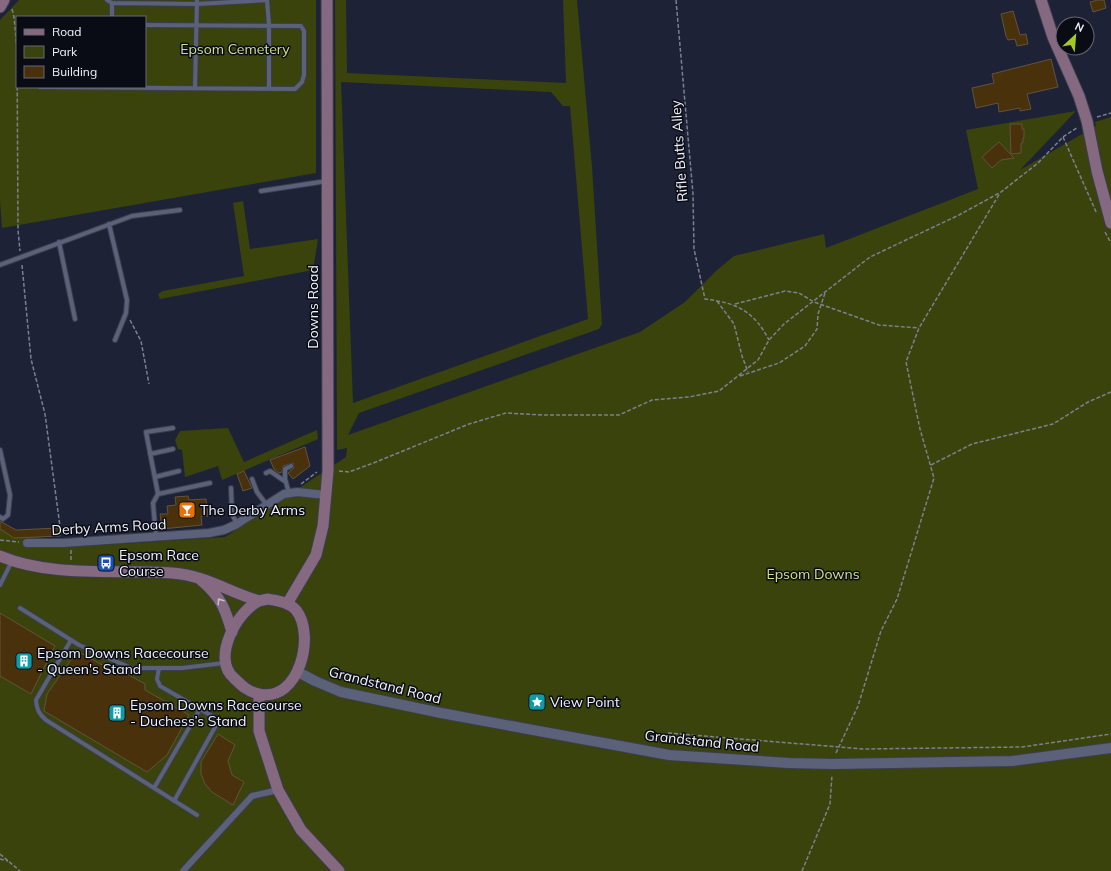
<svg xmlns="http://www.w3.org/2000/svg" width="1111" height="871" font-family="Mulish,sans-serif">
  <rect width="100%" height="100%" fill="#1d2236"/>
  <path fill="#3a430c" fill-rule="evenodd" d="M 19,0 L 316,0 L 316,173 L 2,228 L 0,200 L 0,20 ZM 17,17 L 145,17 L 145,87 L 17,87 Z
    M 335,0 L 346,0 L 347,73 L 566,83 L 563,0 L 577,0 L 592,167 L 602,324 L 599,329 L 359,413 L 348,435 L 640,332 L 685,302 L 716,271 L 734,256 L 824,234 L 826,248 L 978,189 L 966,130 L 1076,111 L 1020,170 L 1096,126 L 1095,122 L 1111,117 L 1111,871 L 0,871 L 0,527 L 11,534 L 104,545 L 225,537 L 346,457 L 347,448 L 337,450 ZM 341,82 L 551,92 L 563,106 L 570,106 L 588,319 L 353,403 Z
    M 243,201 L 250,249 L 318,239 L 313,270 L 160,299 L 158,294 L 163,291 L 244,276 L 233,203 Z
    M 228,428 L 244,462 L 317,430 L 318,439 L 222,480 L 218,466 L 185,477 L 182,450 L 178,449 L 175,440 L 180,431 Z"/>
  <path fill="#49320b" stroke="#61533e" d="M 1098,0 L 1104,0 L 1106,8 L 1093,12 L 1090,2 Z
    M 1013,11 L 1020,35 L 1026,34 L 1028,44 L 1017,46 L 1015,39 L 1008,40 L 1006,36 L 1001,14 Z
    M 1051,59 L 1058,87 L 1027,94 L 1031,109 L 1020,111 L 1020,108 L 999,112 L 998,103 L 976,108 L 972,88 L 994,83 L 992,74 Z
    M 1010,124 L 1022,124 L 1022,129 L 1024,129 L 1024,138 L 1023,138 L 1023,143 L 1021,143 L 1021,153 L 1011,154 Z
    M 999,142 L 1014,158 L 1001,160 L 992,168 L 982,157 Z
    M 305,447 L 310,466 L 293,479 L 288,473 L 294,468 L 293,463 L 283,466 L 282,472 L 279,473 L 274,469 L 270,460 Z
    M 244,471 L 252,488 L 243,491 L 237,474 Z
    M 188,496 L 189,500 L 206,499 L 208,516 L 201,516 L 202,525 L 162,529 L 160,514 L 168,514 L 167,506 L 176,505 L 175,497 Z
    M 0,521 L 16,530 L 58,528 L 60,536 L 14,538 L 0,529 Z
    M 0,613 L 55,646 L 31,694 L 0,676 Z
    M 77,651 L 117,673 L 120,670 L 145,684 L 145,690 L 189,715 L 167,755 L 147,772 L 44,711 L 47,694 Z
    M 218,734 L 235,745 L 228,761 L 232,775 L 244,782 L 233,805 L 212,792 L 205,784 L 201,774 L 201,762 Z"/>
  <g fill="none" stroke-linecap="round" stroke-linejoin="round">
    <g stroke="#3b3e4e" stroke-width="6">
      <path id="service" d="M 107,0 L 112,3 L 197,4 L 267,0
        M 267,0 L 269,25 L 269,88
        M 112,3 L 112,17
        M 40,87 L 295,89 L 302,82 L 304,75 L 304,31 L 301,26 L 145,25
        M 195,88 L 197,0
        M 261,191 L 327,181
        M 109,224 L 127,300 L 126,313 L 115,340
        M 59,242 L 75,319
        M 0,265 L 132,216 L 180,210
        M 0,450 L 10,495 L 8,515 L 3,519 L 0,517
        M 150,454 L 173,449
        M 266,473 L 270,471 L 286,482
        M 155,477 L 179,471
        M 252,479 L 257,492 L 266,504
        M 231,488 L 232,514 L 237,524
        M 289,493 L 285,479 L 285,469 L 291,466
        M 158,494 L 210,483
        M 156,537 L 153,503 L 158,494 L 146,432 L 173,428
        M 0,585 L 12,561
        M 20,608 L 79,645 L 131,668 L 182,668 L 224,663
        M 71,640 L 36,700 C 37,710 39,714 46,720 L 154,788 L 200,709
        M 159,668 L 157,679 L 160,686 L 219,720 L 174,801
        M 154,788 L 197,815"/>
    </g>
    <g stroke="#3b3e4e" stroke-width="8">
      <path id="pedestrian" d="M 183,871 L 252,796 L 278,790"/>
    </g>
    <g stroke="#3b3e4e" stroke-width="10">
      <path id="minor" d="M 27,543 L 63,543 L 209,533 L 224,530 L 237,524 L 284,494 L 297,492 L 326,495"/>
    </g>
    <g stroke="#3b3e4e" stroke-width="12">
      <path id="tertiary" d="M 298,672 L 315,681 L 341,692 L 441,713 L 669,755 L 789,763 L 833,764 L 1012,761 L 1111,748"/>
    </g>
    <g stroke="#3b3e4e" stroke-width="13">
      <path id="secondary" d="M 1041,0 L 1053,37 L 1079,96 L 1087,121 L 1097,171 L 1111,223
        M 0,7 L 4,0
        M 0,556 C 53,578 116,569 172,573 C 204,575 229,592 259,601
        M 201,580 C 221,597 225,608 232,632
        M 268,599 C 277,601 289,602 296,610 C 316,635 299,703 259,694 C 248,692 241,685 234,678 C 211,659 237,611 259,601 C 261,600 265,600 268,599 Z
        M 287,604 L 316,555 L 323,526 L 328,471 L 327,0
        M 259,695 L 259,731 L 278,790 L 301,830 L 339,871"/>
    </g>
    <path stroke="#7c808f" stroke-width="1.5" stroke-dasharray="4 2" stroke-linecap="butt" d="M 676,0 L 693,194 L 694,249 L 705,299 C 737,303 754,311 769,340
      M 12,9 L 14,17 L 17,49 L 18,230 L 20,251
      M 1097,117 L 1111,113
      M 1063,137 L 1097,214
      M 1105,232 L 1111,243
      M 22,265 L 31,359 L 45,414 L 61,534
      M 717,301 L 734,324 L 742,356 L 748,372
      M 735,304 L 785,291 L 799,293 L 814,302 L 879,325 L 919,328
      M 130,320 L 141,341 L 149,384
      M 740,376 L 779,363 L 805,346 L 817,329 L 818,314 L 825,293
      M 931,465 L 972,444 L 1053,424 L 1088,402 L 1111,392
      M 339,471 L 349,472 L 376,462 L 469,424 L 506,413 L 543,415 L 619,415 L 652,400 L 689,397 L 719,391 L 758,360 L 769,340 L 784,324 L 870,257 L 959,215 L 1001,192 L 1038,163 L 1063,137 L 1078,127
      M 301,484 L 317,472
      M 0,540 L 19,542
      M 71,560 L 71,550
      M 668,733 L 863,749 L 1022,747 L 1111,734
      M 836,753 L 858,706 L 881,631 L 897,599 L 934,478 L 920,429 L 906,362 L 919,328 L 1000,193
      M 0,854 L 20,871
      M 0,859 L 8,861
      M 802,871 L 830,804 L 832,775"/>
    <use href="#service" stroke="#5a6178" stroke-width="4"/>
    <use href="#pedestrian" stroke="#5a6178" stroke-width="6"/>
    <use href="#minor" stroke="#5a6178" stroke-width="8"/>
    <use href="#tertiary" stroke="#5a6178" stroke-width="10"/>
    <use href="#secondary" stroke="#846980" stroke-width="11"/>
  </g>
  <defs><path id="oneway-chevron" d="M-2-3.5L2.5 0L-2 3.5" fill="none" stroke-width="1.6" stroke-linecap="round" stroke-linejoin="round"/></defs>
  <use stroke="#c6bccb" href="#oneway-chevron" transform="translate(220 601) rotate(-124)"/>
  <defs>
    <g id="bar-square" transform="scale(0.9)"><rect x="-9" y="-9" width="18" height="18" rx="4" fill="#e8710a" stroke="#0a0c15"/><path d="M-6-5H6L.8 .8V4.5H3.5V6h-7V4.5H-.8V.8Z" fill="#fff"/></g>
    <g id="bus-square" transform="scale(0.9)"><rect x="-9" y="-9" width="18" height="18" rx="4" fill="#1a4fb4" stroke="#0a0c15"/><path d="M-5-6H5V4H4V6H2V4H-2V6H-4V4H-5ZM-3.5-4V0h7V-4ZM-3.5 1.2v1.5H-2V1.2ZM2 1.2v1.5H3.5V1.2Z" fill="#fff"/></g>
    <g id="building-square" transform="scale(0.9)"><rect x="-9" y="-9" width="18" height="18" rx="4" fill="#0f9aa8" stroke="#0a0c15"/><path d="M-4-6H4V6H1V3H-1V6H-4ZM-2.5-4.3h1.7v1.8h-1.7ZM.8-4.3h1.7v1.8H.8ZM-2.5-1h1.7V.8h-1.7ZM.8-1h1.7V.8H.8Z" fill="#fff"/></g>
    <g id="sight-square" transform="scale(0.9)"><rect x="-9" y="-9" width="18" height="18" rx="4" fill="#0f9aa8" stroke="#0a0c15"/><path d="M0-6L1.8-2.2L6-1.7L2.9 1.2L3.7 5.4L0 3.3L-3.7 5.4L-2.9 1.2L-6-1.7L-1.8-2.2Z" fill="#fff"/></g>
  </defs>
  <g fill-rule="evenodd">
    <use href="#bar-square" x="187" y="510"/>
    <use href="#bus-square" x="106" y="563"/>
    <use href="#building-square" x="24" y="661"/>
    <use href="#sight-square" x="537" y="702"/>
    <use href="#building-square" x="117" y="713"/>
  </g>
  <g text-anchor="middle" stroke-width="3" stroke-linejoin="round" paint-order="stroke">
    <g font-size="14" fill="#d0e28f" stroke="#0a0c15">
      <text x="235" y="54">Epsom Cemetery</text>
      <text x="813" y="579">Epsom Downs</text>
    </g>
    <g font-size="14" fill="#f2f4fd" stroke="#0a0c15">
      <text transform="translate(679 151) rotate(-94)" y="5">Rifle Butts Alley</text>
      <text transform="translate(313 307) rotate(-90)" y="5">Downs Road</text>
      <text transform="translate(109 527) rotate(-3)" y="5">Derby Arms Road</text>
      <text transform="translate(385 685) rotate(14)" y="5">Grandstand Road</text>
      <text transform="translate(702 741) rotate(6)" y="5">Grandstand Road</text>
    </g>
    <g font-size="14" fill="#f2f4fd" stroke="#0a0c15" text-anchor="start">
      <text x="200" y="515">The Derby Arms</text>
      <text x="119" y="560">Epsom Race<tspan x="119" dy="16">Course</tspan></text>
      <text x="37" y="658">Epsom Downs Racecourse<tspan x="37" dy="16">- Queen's Stand</tspan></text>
      <text x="550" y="707">View Point</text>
      <text x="130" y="710">Epsom Downs Racecourse<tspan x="130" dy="16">- Duchess’s Stand</tspan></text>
    </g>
  </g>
  <rect x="16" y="16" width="130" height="72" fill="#0a0c15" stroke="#676972"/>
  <rect x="24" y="29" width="20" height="6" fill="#846980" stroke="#676972"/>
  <text x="52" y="36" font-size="12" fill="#f2f4fd">Road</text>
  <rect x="24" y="46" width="20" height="12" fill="#3a430c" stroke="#676972"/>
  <text x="52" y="56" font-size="12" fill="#f2f4fd">Park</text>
  <rect x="24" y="66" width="20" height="12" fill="#49320b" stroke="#676972"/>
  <text x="52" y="76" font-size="12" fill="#f2f4fd">Building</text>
  <g transform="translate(1075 36) rotate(26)"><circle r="19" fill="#0a0c15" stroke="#676972"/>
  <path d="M0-3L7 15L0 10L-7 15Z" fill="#a6c822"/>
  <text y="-6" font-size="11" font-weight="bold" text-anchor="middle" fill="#f2f4fd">N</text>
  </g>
</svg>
